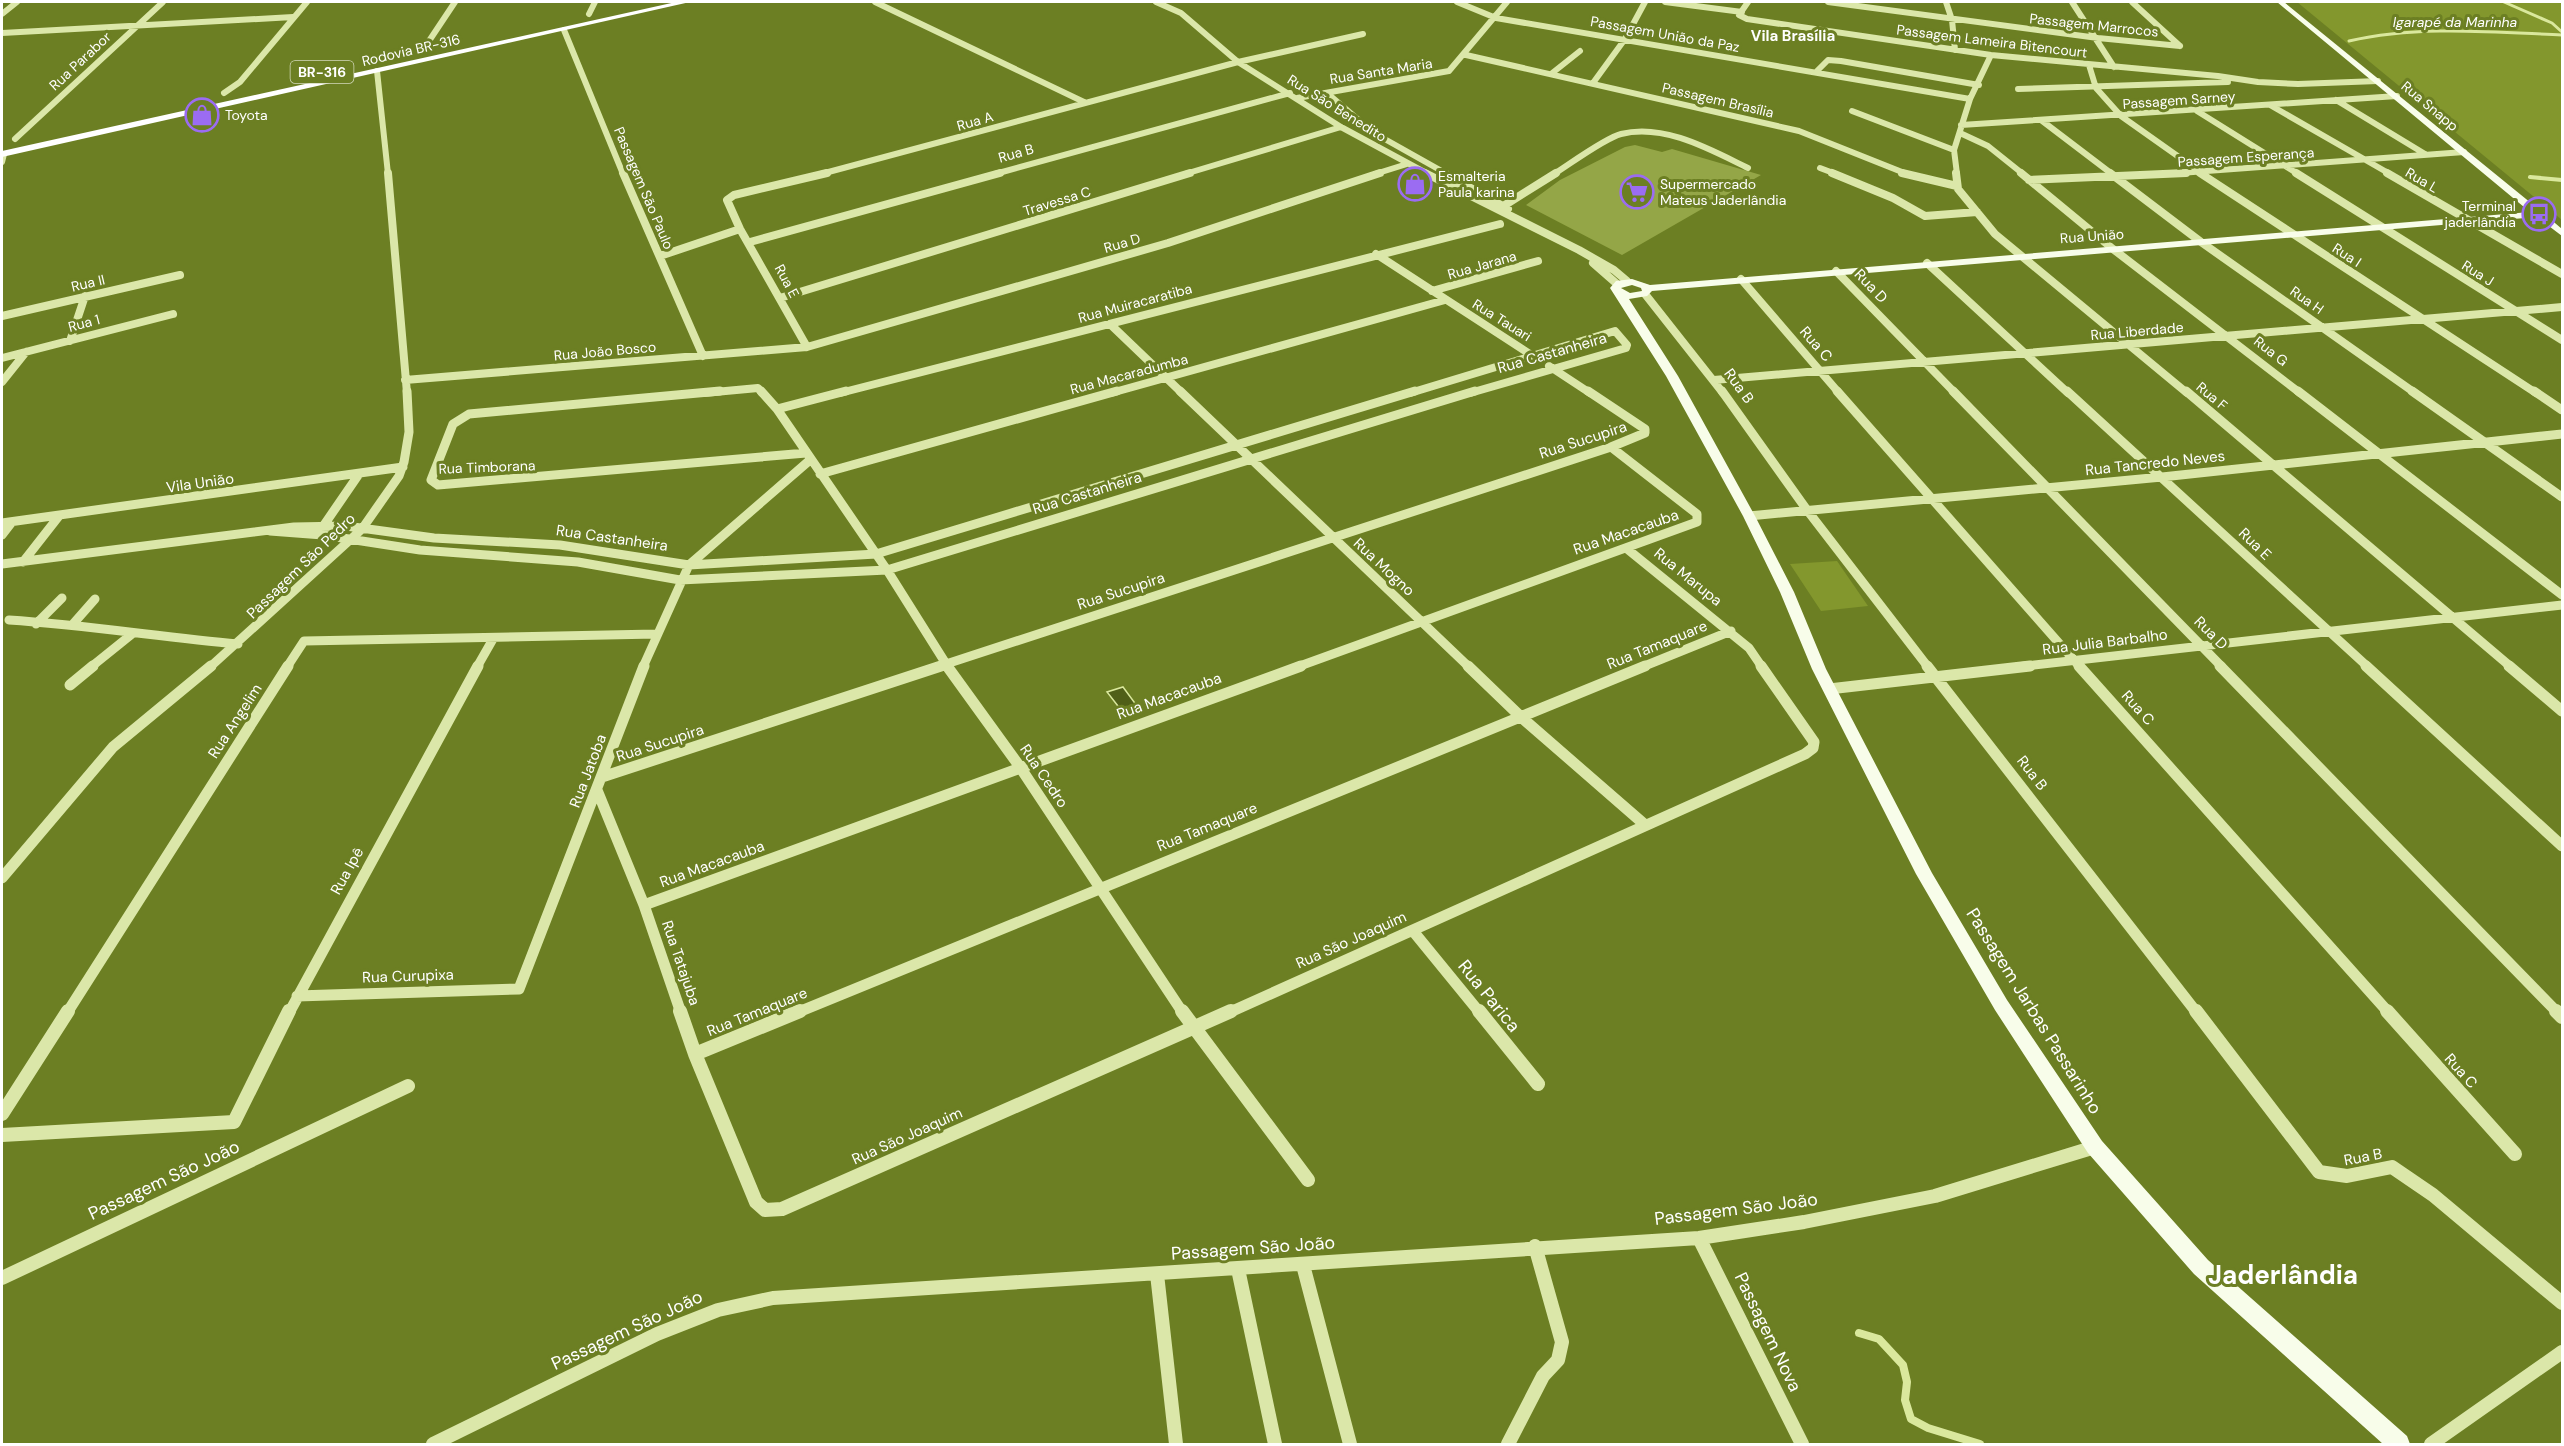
<svg xmlns="http://www.w3.org/2000/svg" width="2564" height="1446" font-family="'DM Sans',sans-serif">
  <rect width="100%" height="100%" fill="#6c7f23"/>
  <path fill="#83972d" d="M 2297,2 L 2562,2 L 2562,220 Z
    M 1837,561 L 1868,606 L 1821,611 L 1790,564 Z"/>
  <path fill="#505f18" stroke="#dae89d" stroke-width="1.5" d="M 1123,687 L 1140,710 L 1125,715 L 1107,692 Z"/>
  <g fill="none" stroke-linecap="round" stroke-linejoin="round">
    <path stroke="#dae89d" stroke-width="3" d="M 2504,2 L 2552,23 L 2562,32
      M 2349,41 C 2418,25 2492,32 2562,35"/>
    <path stroke="#dae89d" stroke-width="4" d="M 2530,177 L 2562,180"/>
    <path stroke="#dae89d" stroke-width="8" d="M 1859,1333 L 1879,1339 L 1903,1365 L 1907,1382 L 1905,1400 L 1911,1419 L 1928,1428 L 1980,1444"/>
  </g>
  <path fill="#94a647" d="M 1635,145 L 1662,152 L 1672,149 L 1761,175 L 1622,255 L 1526,205 L 1560,180 L 1625,147 Z"/>
  <g fill="none" stroke-linecap="round" stroke-linejoin="round">
    <path stroke="#dbe7a9" stroke-width="6" d="M 875,2 L 1084,102
      M 1156,2 L 1181,13 L 1238,62 L 1341,127 L 1428,174
      M 1457,2 L 1496,18 L 1970,99
      M 1665,2 L 1742,12
      M 1748,2 L 1739,15 L 1747,19 L 1991,55 L 2218,76 L 2258,82 L 2298,84 L 2378,81
      M 1828,2 L 2098,38 L 2180,46
      M 1946,2 L 1952,20 L 1955,50
      M 2072,2 L 2114,67
      M 2132,2 L 2180,46
      M 2,14 L 17,2
      M 589,14 L 595,2
      M 564,30 L 623,174
      M 2,33 L 293,17
      M 423,50 L 455,2
      M 1466,55 L 1799,131 L 1907,174
      M 2089,65 L 2096,88 L 2121,116 L 2203,174
      M 377,71 L 388,174
      M 1816,72 L 1828,60 L 1841,61 L 1979,85
      M 1551,74 L 1580,51
      M 1593,83 L 1625,39 L 1645,2
      M 2018,89 L 2228,82
      M 224,93 L 240,82 L 307,2
      M 1327,93 L 1374,133 L 1447,174
      M 1297,98 L 1449,71 L 1507,2
      M 2336,100 L 2425,154
      M 2270,105 L 2390,174
      M 1852,111 L 1954,150
      M 2197,111 L 2298,174
      M 2041,120 L 2112,174
      M 1961,125 L 2397,96
      M 1960,133 L 1988,146 L 2023,174
      M 15,139 L 163,2
      M 2,162 L 4,154
      M 1820,168 L 1836,174
      M 821,174 L 1238,62 L 1363,34
      M 995,174 L 1290,93
      M 1185,174 L 1341,127
      M 1375,174 L 1407,164
      M 1554,174 C 1570,164 1605,138 1621,134 C 1664,123 1711,150 1748,168
      M 1957,174 L 1954,150 L 1970,99 L 1991,55
      M 2166,174 L 2464,152"/>
    <path stroke="#dbe7a9" stroke-width="8" d="M 388,173 L 407,393
      M 623,173 L 703,356
      M 1425,173 L 1579,250 L 1614,270 L 1627,281
      M 1444,173 L 1508,209
      M 1832,173 L 1893,198 L 1925,216 L 1977,212
      M 1902,173 L 1957,186
      M 1956,173 L 1958,189 L 1995,234 L 2187,393
      M 2021,173 L 2113,249 L 2300,393
      M 2110,173 L 2201,242 L 2415,393
      M 2200,173 L 2536,393
      M 2296,173 L 2562,340
      M 2387,173 L 2562,274
      M 2029,180 L 2186,173
      M 1505,205 L 1556,173
      M 750,242 L 1000,173
      M 1376,254 L 1536,358
      M 660,256 L 740,229
      M 1593,263 L 1617,284
      M 1927,263 L 2068,393
      M 1836,271 L 1955,393
      M 1741,279 L 1839,393
      M 1432,291 L 1538,261
      M 1645,294 L 1723,393
      M 780,298 L 1190,173
      M 2,316 L 180,275
      M 1110,324 L 1182,393
      M 70,341 L 85,296
      M 807,347 L 740,229 L 727,200 L 734,195 L 827,173
      M 2,358 L 173,314
      M 1549,366 L 1590,393
      M 405,380 L 807,347 L 1168,243 L 1380,173
      M 1714,380 L 2562,307
      M 2,382 L 26,352
      M 704,393 L 758,388 L 762,393
      M 840,393 L 1500,224
      M 1111,393 L 1445,300
      M 1410,393 L 1615,331 L 1627,345 L 1626,348 L 1470,393"/>
    <path stroke="#dbe7a9" stroke-width="9" d="M 720,391 L 469,414 L 453,424 L 431,480 L 438,485 L 806,453
      M 761,391 L 777,409 L 887,570 L 948,667
      M 1180,391 L 1469,667
      M 1722,391 L 1807,510 L 1928,667
      M 1837,391 L 2080,667
      M 1953,391 L 2222,667
      M 2067,391 L 2368,667
      M 2186,391 L 2511,667
      M 2298,391 L 2562,595
      M 2412,391 L 2562,497
      M 2534,391 L 2562,410
      M 777,409 L 846,391
      M 820,474 L 1117,391
      M 1749,516 L 2162,477 L 2562,434
      M 2,523 L 403,467
      M 324,525 L 359,474
      M 270,531 L 323,535 L 420,550 L 578,562 L 680,580 L 887,570 L 1475,391
      M 2,535 L 12,522
      M 1626,548 L 1749,648 L 1762,667
      M 23,562 L 59,516
      M 2,564 L 294,527 L 346,526 L 434,538 L 560,545 L 689,565 L 876,554 L 1415,391
      M 9,620 C 86,625 161,637 238,644
      M 36,624 L 62,598
      M 73,624 L 95,599
      M 91,667 L 132,634
      M 210,667 L 362,529 L 399,476 L 404,462 L 409,432 L 407,391
      M 287,667 L 304,641 L 656,634
      M 477,667 L 493,639
      M 643,667 L 689,565 L 810,460
      M 937,667 L 1611,447 L 1645,433 L 1645,429 L 1588,391
      M 1297,667 L 1697,522 L 1697,514 L 1611,447
      M 1642,667 L 1731,631
      M 2017,667 L 2562,605"/>
    <path stroke="#dbe7a9" stroke-width="11" d="M 947,666 L 1020,767 L 1183,1013
      M 1468,666 L 1521,717 L 1644,824
      M 1927,666 L 2197,1013
      M 2079,666 L 2389,1013
      M 2220,666 L 2558,1013
      M 2366,666 L 2562,846
      M 2509,666 L 2562,711
      M 70,685 L 93,666
      M 1829,689 L 2030,666
      M 602,777 L 941,666
      M 597,790 L 644,905 L 681,1013
      M 2,878 L 113,747 L 211,666
      M 644,905 L 1301,666
      M 1413,931 L 1480,1013
      M 297,996 L 519,989 L 644,666
      M 67,1013 L 288,666
      M 289,1013 L 478,666
      M 796,1013 L 1645,666
      M 1228,1013 L 1805,754 L 1813,748 L 1814,742 L 1761,666"/>
    <path stroke="#dbe7a9" stroke-width="14" d="M 680,1011 L 695,1054 L 756,1202 L 765,1210 L 782,1209 L 1231,1011
      M 1182,1011 L 1308,1180
      M 1479,1011 L 1538,1084
      M 2196,1011 L 2319,1172 L 2347,1176 L 2392,1167 L 2433,1195 L 2562,1303
      M 2387,1011 L 2515,1154
      M 2556,1011 L 2562,1017
      M 695,1054 L 800,1011
      M 2,1114 L 68,1011
      M 2,1135 L 234,1122 L 289,1011
      M 1699,1238 L 1802,1444
      M 1303,1265 L 1350,1444
      M 1238,1269 L 1275,1444
      M 1157,1274 L 1176,1444
      M 2,1278 L 408,1086
      M 433,1444 L 657,1334 L 718,1310 L 773,1298 L 1699,1238 L 1804,1222 L 1935,1196 L 2095,1147
      M 1508,1444 L 1543,1376 L 1558,1360 L 1562,1342 L 1535,1246
      M 2431,1444 L 2562,1352"/>
    <path fill="#f8fdea" fill-rule="evenodd" d="M 2277,2 L 2284,2 L 2542,212 L 2562,229 L 2562,236 L 2537,217 L 1652,291 L 1647,296 L 1629,299 L 1678,376 L 1755,516 L 1794,592 L 1826,669 L 1932,873 L 2007,1000 L 2102,1141 L 2208,1260 L 2407,1436 L 2410,1444 L 2383,1444 L 2194,1274 L 2088,1153 L 1995,1010 L 1916,874 L 1812,669 L 1780,592 L 1743,516 L 1666,376 L 1610,288 L 1616,281 L 1632,279 L 1650,285 L 2530,212 ZM 1632,285 L 1641,288 L 1642,291 L 1630,293 L 1621,288 Z"/>
    <path fill="#fff" fill-rule="evenodd" d="M 676,2 L 690,2 L 2,157 L 2,151 Z"/>
  </g>
  <defs>
    <g id="shop-ring" transform="scale(1.725)"><circle r="9.5" fill="#6c7f23" stroke="#9b6cf2" stroke-width="1.5"/><path d="M-5-2.5h2.3a2.7 3.5 0 0 1 5.4 0H5L5.5 6h-11ZM-1.5-2.5h3a1.5 2.3 0 0 0-3 0Z" fill="#9b6cf2"/></g>
    <g id="supermarket-ring" transform="scale(1.725)"><circle r="9.5" fill="#6c7f23" stroke="#9b6cf2" stroke-width="1.5"/><path d="M-6-5.5h2.5l.6 2H6L4.5 2H-2.5L-4.4-4H-6ZM-1.5 3.2a1.3 1.3 0 1 0 .1 0ZM3 3.2a1.3 1.3 0 1 0 .1 0Z" fill="#9b6cf2"/></g>
    <g id="bus-ring" transform="scale(1.725)"><circle r="9.5" fill="#6c7f23" stroke="#9b6cf2" stroke-width="1.5"/><path d="M-5-6H5V4H4V6H2V4H-2V6H-4V4H-5ZM-3.5-4V0h7V-4ZM-3.5 1.2v1.5H-2V1.2ZM2 1.2v1.5H3.5V1.2Z" fill="#9b6cf2"/></g>
  </defs>
  <g fill-rule="evenodd">
    <use href="#shop-ring" x="202" y="115"/>
    <use href="#shop-ring" x="1415" y="184"/>
    <use href="#supermarket-ring" x="1637" y="192"/>
    <use href="#bus-ring" x="2539" y="214"/>
  </g>
  <g text-anchor="middle" stroke-width="6" stroke-linejoin="round" paint-order="stroke">
    <g font-size="14" font-style="italic" fill="#fff" stroke="#6c7f23">
      <text x="2455" y="27">Igarapé da Marinha</text>
    </g>
    <g font-size="14" fill="#fff" stroke="#6c7f23">
      <text transform="translate(2094 25) rotate(6)" y="5">Passagem Marrocos</text>
      <text transform="translate(1665 34) rotate(10)" y="5">Passagem União da Paz</text>
      <text transform="translate(1992 41) rotate(7)" y="5">Passagem Lameira Bitencourt</text>
      <text transform="translate(411 50) rotate(-13)" y="5">Rodovia BR-316</text>
      <text transform="translate(80 61) rotate(-43)" y="5">Rua Parabor</text>
      <text transform="translate(1381 71) rotate(-9)" y="5">Rua Santa Maria</text>
      <text transform="translate(1718 100) rotate(13)" y="5">Passagem Brasília</text>
      <text transform="translate(2179 100) rotate(-4)" y="5">Passagem Sarney</text>
      <text transform="translate(2430 106) rotate(40)" y="5">Rua Snapp</text>
      <text transform="translate(1337 108) rotate(32)" y="5">Rua São Benedito</text>
      <text transform="translate(975 121) rotate(-16)" y="5">Rua A</text>
      <text transform="translate(1016 153) rotate(-16)" y="5">Rua B</text>
      <text transform="translate(2246 157) rotate(-4)" y="5">Passagem Esperança</text>
      <text transform="translate(2422 180) rotate(30)" y="5">Rua L</text>
      <text transform="translate(644 188) rotate(67)" y="5">Passagem São Paulo</text>
      <text transform="translate(1057 201) rotate(-17)" y="5">Travessa C</text>
      <text transform="translate(2092 236) rotate(-4)" y="5">Rua União</text>
      <text transform="translate(1122 243) rotate(-16)" y="5">Rua D</text>
      <text transform="translate(2347 255) rotate(33)" y="5">Rua I</text>
      <text transform="translate(1482 265) rotate(-16)" y="5">Rua Jarana</text>
      <text transform="translate(2478 273) rotate(32)" y="5">Rua J</text>
      <text transform="translate(787 281) rotate(62)" y="5">Rua E</text>
      <text transform="translate(88 283) rotate(-13)" y="5">Rua II</text>
      <text transform="translate(2307 300) rotate(35)" y="5">Rua H</text>
      <text transform="translate(1135 303) rotate(-15)" y="5">Rua Muiracaratiba</text>
      <text transform="translate(1502 320) rotate(32)" y="5">Rua Tauari</text>
      <text transform="translate(84 323) rotate(-15)" y="5">Rua 1</text>
      <text transform="translate(2137 331) rotate(-5)" y="5">Rua Liberdade</text>
      <text transform="translate(605 351) rotate(-5)" y="5">Rua João Bosco</text>
      <text transform="translate(2271 351) rotate(38)" y="5">Rua G</text>
      <text transform="translate(1129 374) rotate(-15)" y="5">Rua Macaradumba</text>
      <text transform="translate(2212 396) rotate(40)" y="5">Rua F</text>
      <text transform="translate(487 467) rotate(-2)" y="5">Rua Timborana</text>
    </g>
    <rect fill="#6c7f23" stroke="#d3d9bd" stroke-width="1.5" x="290.5" y="61" width="63" height="22" rx="4.5"/>
    <g font-size="14" font-weight="bold" fill="#fff">
      <text x="322" y="77">BR-316</text>
    </g>
    <g font-size="14" fill="#fff" stroke="#6c7f23" text-anchor="start">
      <text x="225" y="120">Toyota</text>
      <text x="1438" y="181">Esmalteria<tspan x="1438" dy="16">Paula karina</tspan></text>
      <text x="1660" y="189">Supermercado<tspan x="1660" dy="16">Mateus Jaderlândia</tspan></text>
      <text x="2516" y="211" text-anchor="end">Terminal<tspan x="2516" dy="16">jaderlândia</tspan></text>
    </g>
    <g font-size="15" font-weight="bold" fill="#fff" stroke="#6c7f23">
      <text x="1793" y="41">Vila Brasília</text>
    </g>
    <g font-size="15" fill="#fff" stroke="#6c7f23">
      <text transform="translate(1871 286) rotate(46)" y="5">Rua D</text>
      <text transform="translate(1816 344) rotate(49)" y="5">Rua C</text>
      <text transform="translate(1552 353) rotate(-16)" y="5">Rua Castanheira</text>
      <text transform="translate(1739 386) rotate(54)" y="5">Rua B</text>
      <text transform="translate(1583 440) rotate(-18)" y="5">Rua Sucupira</text>
      <text transform="translate(2155 463) rotate(-6)" y="5">Rua Tancredo Neves</text>
      <text transform="translate(200 483) rotate(-8)" y="5">Vila União</text>
      <text transform="translate(1087 493) rotate(-17)" y="5">Rua Castanheira</text>
      <text transform="translate(1626 532) rotate(-19)" y="5">Rua Macacauba</text>
      <text transform="translate(612 538) rotate(8)" y="5">Rua Castanheira</text>
      <text transform="translate(2255 544) rotate(44)" y="5">Rua E</text>
      <text transform="translate(301 566) rotate(-44)" y="5">Passagem São Pedro</text>
      <text transform="translate(1384 567) rotate(43)" y="5">Rua Mogno</text>
      <text transform="translate(1688 577) rotate(39)" y="5">Rua Marupa</text>
      <text transform="translate(1121 591) rotate(-18)" y="5">Rua Sucupira</text>
      <text transform="translate(2211 633) rotate(45)" y="5">Rua D</text>
      <text transform="translate(2105 642) rotate(-7)" y="5">Rua Julia Barbalho</text>
      <text transform="translate(1657 645) rotate(-22)" y="5">Rua Tamaquare</text>
      <text transform="translate(1169 696) rotate(-20)" y="5">Rua Macacauba</text>
      <text transform="translate(2138 708) rotate(48)" y="5">Rua C</text>
      <text transform="translate(235 721) rotate(-57)" y="5">Rua Angelim</text>
      <text transform="translate(660 743) rotate(-18)" y="5">Rua Sucupira</text>
      <text transform="translate(588 771) rotate(-69)" y="5">Rua Jatoba</text>
      <text transform="translate(2032 773) rotate(52)" y="5">Rua B</text>
      <text transform="translate(1044 776) rotate(56)" y="5">Rua Cedro</text>
      <text transform="translate(1207 827) rotate(-22)" y="5">Rua Tamaquare</text>
      <text transform="translate(712 864) rotate(-20)" y="5">Rua Macacauba</text>
      <text transform="translate(347 871) rotate(-61)" y="5">Rua Ipê</text>
      <text transform="translate(1351 940) rotate(-24)" y="5">Rua São Joaquim</text>
      <text transform="translate(681 963) rotate(71)" y="5">Rua Tatajuba</text>
      <text transform="translate(408 976) rotate(-2)" y="5">Rua Curupixa</text>
      <text transform="translate(757 1012) rotate(-22)" y="5">Rua Tamaquare</text>
      <text transform="translate(2461 1071) rotate(48)" y="5">Rua C</text>
      <text transform="translate(907 1136) rotate(-24)" y="5">Rua São Joaquim</text>
      <text transform="translate(2363 1157) rotate(-11)" y="5">Rua B</text>
    </g>
    <g font-size="18" fill="#fff" stroke="#6c7f23">
      <text transform="translate(1489 996) rotate(51)" y="6">Rua Parica</text>
      <text transform="translate(2034 1011) rotate(58)" y="6">Passagem Jarbas Passarinho</text>
      <text transform="translate(164 1180) rotate(-25)" y="6">Passagem São João</text>
      <text transform="translate(1736 1209) rotate(-7)" y="6">Passagem São João</text>
      <text transform="translate(1253 1248) rotate(-4)" y="6">Passagem São João</text>
      <text transform="translate(627 1330) rotate(-25)" y="6">Passagem São João</text>
      <text transform="translate(1768 1332) rotate(64)" y="6">Passagem Nova</text>
    </g>
    <g font-size="26" font-weight="bold" fill="#fff" stroke="#6c7f23">
      <text x="2283" y="1284">Jaderlândia</text>
    </g>
  </g>
  <rect width="2564" height="1446" fill="none" stroke="#ffffff" stroke-width="6"/>
</svg>
